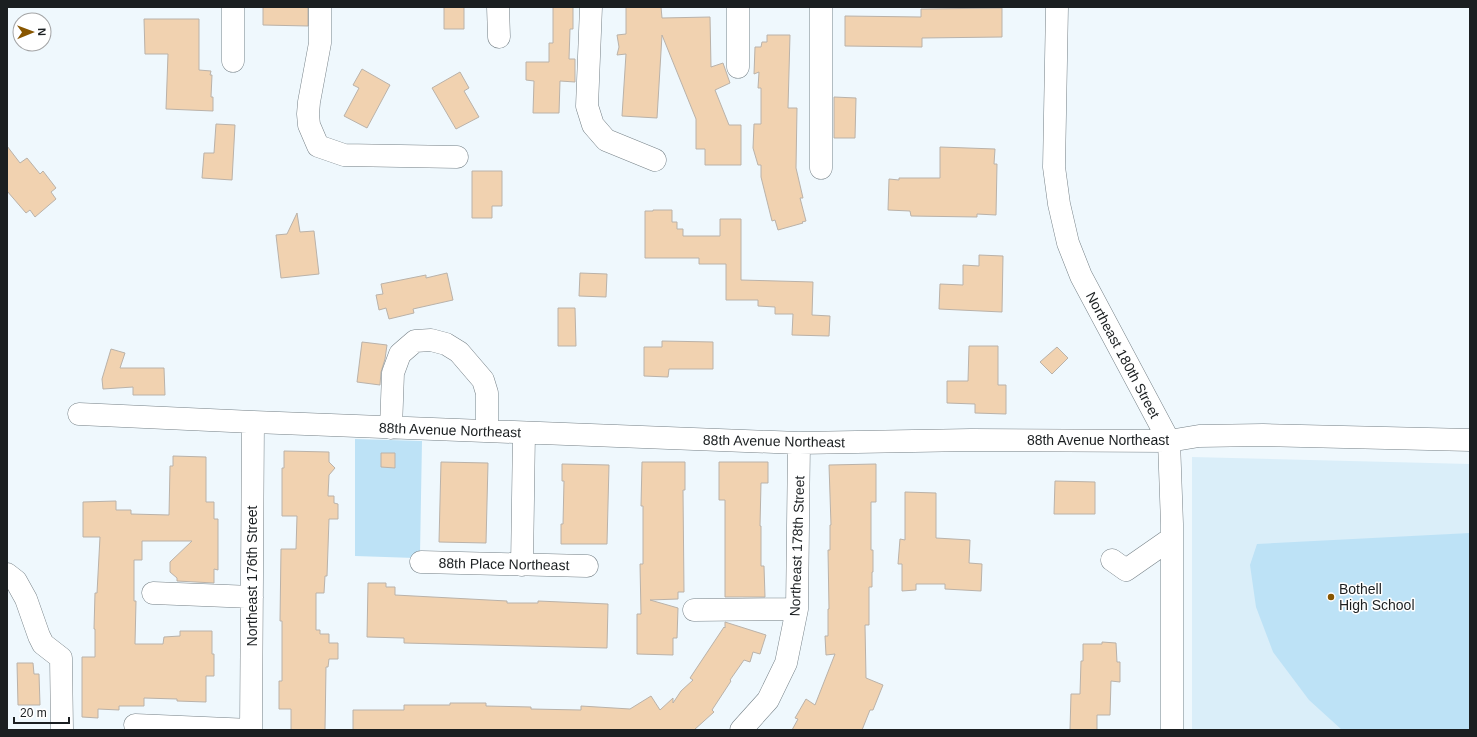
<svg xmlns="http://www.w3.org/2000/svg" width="1477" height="737" font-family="Helvetica,sans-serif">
  <rect width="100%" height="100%" fill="#eff8fd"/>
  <path fill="#daeef9" d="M 1192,457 L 1470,464 L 1470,730 L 1192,730 Z"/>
  <path fill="#bde2f6" d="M 355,439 L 422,441 L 420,554 L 415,558 L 355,556 Z
    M 1470,533 L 1470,730 L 1342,730 L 1309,700 L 1273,652 L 1256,607 L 1250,565 L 1257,544 Z"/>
  <path fill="#f1d2b0" stroke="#bab2a9" d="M 263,7 L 308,7 L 308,26 L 263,25 Z
    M 444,7 L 464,7 L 464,29 L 444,29 Z
    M 553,7 L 573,7 L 573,29 L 570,29 L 569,59 L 575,59 L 575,82 L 560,81 L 559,113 L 533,113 L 534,81 L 526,80 L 526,62 L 549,62 L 549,43 L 553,43 Z
    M 626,7 L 661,7 L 662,18 L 710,17 L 711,67 L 723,63 L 730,83 L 715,90 L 729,125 L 741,125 L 741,165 L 705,165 L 705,149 L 696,149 L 696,119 L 662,35 L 657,118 L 622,116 L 626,54 L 617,55 L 619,47 L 617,35 L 626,34 Z
    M 1002,8 L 1002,37 L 922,38 L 922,47 L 845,46 L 845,16 L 921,17 L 921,9 Z
    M 144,19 L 199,19 L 199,70 L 211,71 L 210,75 L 212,75 L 211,97 L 213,97 L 213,111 L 166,109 L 168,54 L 145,54 Z
    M 767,35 L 790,35 L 788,108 L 797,108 L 796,168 L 803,198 L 800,198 L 806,221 L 802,222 L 803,223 L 778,230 L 775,220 L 772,221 L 761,177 L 761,165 L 758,165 L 753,148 L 754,124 L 761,124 L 761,88 L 758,88 L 759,72 L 754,74 L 755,47 L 761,47 L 762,42 L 767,42 Z
    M 362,69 L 390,85 L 367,128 L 344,116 L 359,88 L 353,85 Z
    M 460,72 L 469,88 L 464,91 L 479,117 L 456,129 L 432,88 Z
    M 834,97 L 856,98 L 855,138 L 834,138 Z
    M 216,124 L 235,125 L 232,180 L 202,178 L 204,153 L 214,153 Z
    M 7,146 L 20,163 L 27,158 L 40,174 L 43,171 L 56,188 L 51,192 L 56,199 L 35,217 L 30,210 L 26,213 L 7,191 Z
    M 940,147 L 995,149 L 994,164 L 997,164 L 996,215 L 977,214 L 977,217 L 911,216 L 910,211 L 888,210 L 889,179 L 899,180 L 899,178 L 940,178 Z
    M 472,171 L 502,171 L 502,206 L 492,206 L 492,218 L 472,218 Z
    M 653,210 L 672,210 L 672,222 L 677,222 L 677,229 L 683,229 L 683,236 L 720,236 L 720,219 L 741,219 L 741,280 L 813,282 L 812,315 L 830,316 L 829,336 L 792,335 L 793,314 L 775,314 L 775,307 L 758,306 L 758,300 L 726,300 L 726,264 L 699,264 L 699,258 L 645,258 L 645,211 L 653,211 Z
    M 297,213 L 300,232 L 314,231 L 319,274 L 281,278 L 276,235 L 287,234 Z
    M 979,255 L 1003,256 L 1002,312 L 939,309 L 940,284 L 963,285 L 963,265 L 979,266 Z
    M 447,273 L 453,300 L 413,309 L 414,313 L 389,319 L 386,308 L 379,310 L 376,295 L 383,294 L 381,284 L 426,275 L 426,278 Z
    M 580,273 L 607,274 L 606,297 L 579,296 Z
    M 558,308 L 575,308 L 576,346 L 558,346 Z
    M 662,341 L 713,342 L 713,369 L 669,369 L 668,377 L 644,376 L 644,347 L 662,347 Z
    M 362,342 L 387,345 L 385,359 L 381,372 L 380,385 L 357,382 Z
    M 969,346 L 998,346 L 998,385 L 1006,385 L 1006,414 L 975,413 L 975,404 L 947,403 L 947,381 L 968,381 Z
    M 1057,347 L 1068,358 L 1052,374 L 1040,362 Z
    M 111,349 L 125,353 L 120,368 L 164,368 L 165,395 L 133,395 L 133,387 L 103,389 L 102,379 Z
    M 284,451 L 329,452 L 329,462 L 335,468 L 329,475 L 328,496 L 334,496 L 334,503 L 338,504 L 338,519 L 329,519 L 327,576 L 325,576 L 324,593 L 316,593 L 316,630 L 320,630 L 320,634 L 329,634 L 329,643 L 338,643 L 338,659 L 329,659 L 328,667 L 326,667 L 325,730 L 291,730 L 291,709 L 279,709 L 279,681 L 282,681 L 282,621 L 280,621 L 281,549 L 296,549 L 297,516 L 282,516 L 282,468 L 284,468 Z
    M 381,453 L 395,453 L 395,468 L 381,467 Z
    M 173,456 L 206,457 L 206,502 L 214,502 L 214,519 L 218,519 L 218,570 L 214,569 L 214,583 L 177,581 L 177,578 L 170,572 L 170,562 L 192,541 L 142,541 L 142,560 L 134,560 L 134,601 L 136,601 L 135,644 L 163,644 L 164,637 L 180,636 L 180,631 L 212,631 L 212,654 L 214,654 L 214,676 L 206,676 L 206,702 L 177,701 L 177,699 L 144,698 L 144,706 L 119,706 L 119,710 L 98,709 L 98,718 L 82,717 L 82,657 L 95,657 L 95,629 L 94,629 L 95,593 L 97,593 L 100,537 L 83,537 L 83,502 L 116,501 L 116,510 L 131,510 L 131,514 L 169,515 L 170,466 L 173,466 Z
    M 441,462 L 488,463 L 486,543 L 439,542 Z
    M 642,462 L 685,462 L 685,490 L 683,490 L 684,592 L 678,592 L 678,599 L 650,600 L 678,608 L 677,638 L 673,638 L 673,655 L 637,654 L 637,614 L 641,614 L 640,564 L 643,564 L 643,506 L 641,506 Z
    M 719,462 L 768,462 L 768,483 L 761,483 L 760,526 L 761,526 L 761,566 L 764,566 L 765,597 L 725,597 L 725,500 L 719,500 Z
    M 562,464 L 609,465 L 607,544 L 561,544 L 561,524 L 563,524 L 564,481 L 562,481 Z
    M 876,464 L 876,502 L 871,502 L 871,550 L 873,550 L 873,572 L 872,572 L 872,587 L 869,587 L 869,625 L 865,625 L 866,678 L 883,685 L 873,710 L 870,710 L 862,730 L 792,730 L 798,719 L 795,718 L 806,699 L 815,705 L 835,654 L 826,655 L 825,636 L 828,636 L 828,609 L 829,609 L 828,550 L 830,550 L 830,525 L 831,525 L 829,465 Z
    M 1055,481 L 1095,482 L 1095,514 L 1054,514 Z
    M 905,492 L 936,493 L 936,538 L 970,540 L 969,563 L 982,564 L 981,591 L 945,589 L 945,584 L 916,584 L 916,590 L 902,591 L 902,564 L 898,564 L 900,539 L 905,540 Z
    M 368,583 L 386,583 L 386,587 L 395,587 L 395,595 L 507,601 L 507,603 L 538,603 L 538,601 L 608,604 L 607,648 L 404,643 L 404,638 L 367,637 Z
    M 725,622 L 766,635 L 760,654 L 753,652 L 750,662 L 744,660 L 730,680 L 731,681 L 712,710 L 714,712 L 694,730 L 353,730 L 353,710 L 404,710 L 404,705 L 450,705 L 450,703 L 486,703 L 486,706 L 531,707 L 531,709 L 581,710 L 581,706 L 630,709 L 651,696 L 660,710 L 673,698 L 673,703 L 681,691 L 693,680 L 690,678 L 724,627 L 725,628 Z
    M 1102,642 L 1116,643 L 1117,662 L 1120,662 L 1120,682 L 1111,681 L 1110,715 L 1097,715 L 1097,730 L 1070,730 L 1071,694 L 1080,694 L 1081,661 L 1083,661 L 1083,644 L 1102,644 Z
    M 17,663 L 33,663 L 34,674 L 39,674 L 40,705 L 18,705 Z"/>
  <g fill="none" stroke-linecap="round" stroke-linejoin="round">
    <g stroke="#768187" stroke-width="23">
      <path id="minor" d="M 320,7 L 320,43 L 309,102 L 308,114 L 309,125 L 318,146 L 344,155 L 457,157
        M 498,7 L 499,37
        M 591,7 L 587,106 L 593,125 L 606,140 L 655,160
        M 1057,7 L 1054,167 L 1059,204 L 1068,243 L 1081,276 L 1169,441 L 1172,524 L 1172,730
        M 233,61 L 233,7
        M 738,67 L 738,7
        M 821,168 L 821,7
        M 79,414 L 253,422 L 799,443 L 971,440 L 1169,441 L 1199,436 L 1263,435 L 1470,440
        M 391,428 L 393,373 L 400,354 L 415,341 L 431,340 L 446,344 L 459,352 L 483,380 L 487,393 L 487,431
        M 1112,560 L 1126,570 L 1172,538
        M 421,562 L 587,566
        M 522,565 L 524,433
        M 7,574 L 16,581 L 26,599 L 39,636 L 43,644 L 61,658 L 62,730
        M 153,593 L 252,597
        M 694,610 L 797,609
        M 135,725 L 251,730
        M 251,730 L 253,422
        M 741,730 L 768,700 L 786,663 L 797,609 L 799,443"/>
    </g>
    <use href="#minor" stroke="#fff" stroke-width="22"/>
  </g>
  <circle fill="#885600" stroke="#fff" stroke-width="1.5" cx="1331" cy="597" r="4"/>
  <g text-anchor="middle" stroke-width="3" stroke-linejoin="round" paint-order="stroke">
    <g font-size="14" fill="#1b1f21" stroke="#fff">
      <text transform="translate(1123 355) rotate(62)" y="5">Northeast 180th Street</text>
      <text transform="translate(450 430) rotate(2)" y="5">88th Avenue Northeast</text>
      <text x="1098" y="445">88th Avenue Northeast</text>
      <text transform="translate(774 441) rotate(1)" y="5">88th Avenue Northeast</text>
      <text transform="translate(797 546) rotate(-88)" y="5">Northeast 178th Street</text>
      <text transform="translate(504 564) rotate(1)" y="5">88th Place Northeast</text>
      <text transform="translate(252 576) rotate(-90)" y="5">Northeast 176th Street</text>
    </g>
    <g font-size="14" fill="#1b1f21" stroke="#fff" text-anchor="start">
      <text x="1339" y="594">Bothell<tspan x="1339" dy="16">High School</tspan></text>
    </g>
  </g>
  <rect width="1477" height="737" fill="none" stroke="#1b1f21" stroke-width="16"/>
  <g transform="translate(32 32) rotate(89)"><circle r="19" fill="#ffffff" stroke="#a4a5a6"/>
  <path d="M0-3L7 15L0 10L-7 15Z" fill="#885600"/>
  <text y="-6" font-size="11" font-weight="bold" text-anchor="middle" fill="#1b1f21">N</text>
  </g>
  <path d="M14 717v6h55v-6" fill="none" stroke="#1b1f21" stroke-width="2"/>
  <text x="20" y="717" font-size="12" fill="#1b1f21" stroke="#ffffff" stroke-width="3" paint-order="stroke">20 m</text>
</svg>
